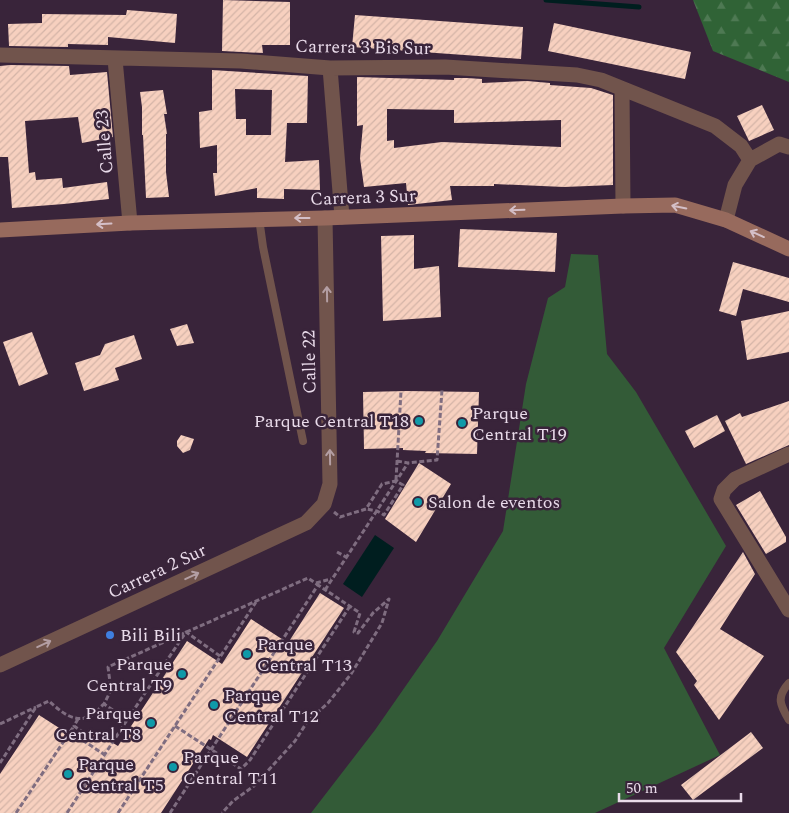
<svg xmlns="http://www.w3.org/2000/svg" width="789" height="813" font-family="Spectral,serif">
  <defs>
    <pattern id="forest-firs" width="22" height="20" patternUnits="userSpaceOnUse" patternTransform="scale(1.25)"><rect width="22" height="20" fill="#306336"/><path d="M5 1l3.5 6h-7zM16 11l3.5 6h-7z" fill="#4e7953"/></pattern>
    <pattern id="building-hatch" width="6" height="6" patternUnits="userSpaceOnUse" patternTransform="scale(1.25)"><rect width="6" height="6" fill="#f7d0bf"/><path d="M-1 1l2-2M0 6l6-6M5 7l2-2" fill="none" stroke="#d4b4a7"/></pattern>
  </defs>
  <rect width="100%" height="100%" fill="#39243a"/>
  <path fill="#335b37" d="M 571,254 L 598,255 L 607,354 L 636,392 L 726,546 L 664,648 L 720,755 L 595,813 L 311,813 L 375,730 L 437,641 L 503,531 L 526,384 L 548,298 L 565,287 Z"/>
  <path fill="url(#forest-firs)" d="M 693,0 L 789,0 L 789,82 L 713,51 Z"/>
  <path fill="#001e1f" d="M 375,535 L 394,548 L 362,597 L 343,584 Z"/>
  <g fill="none" stroke-linecap="round" stroke-linejoin="round">
    <path stroke="#001e1f" stroke-width="5" d="M 546,0 L 639,7"/>
  </g>
  <path fill="url(#building-hatch)" fill-rule="evenodd" d="M 223,0 L 290,2 L 290,45 L 262,45 L 263,53 L 222,51 Z
    M 127,10 L 177,14 L 175,43 L 108,37 L 108,45 L 68,44 L 68,47 L 9,46 L 8,24 L 42,23 L 42,14 L 126,15 Z
    M 355,15 L 523,27 L 521,59 L 352,47 Z
    M 554,23 L 691,52 L 685,79 L 548,51 Z
    M 10,65 L 69,66 L 70,75 L 107,72 L 113,137 L 82,143 L 78,117 L 25,121 L 29,173 L 35,172 L 36,180 L 62,178 L 63,188 L 107,182 L 109,199 L 64,204 L 12,208 L 8,157 L 0,157 L 0,66 Z
    M 212,70 L 308,76 L 307,123 L 287,123 L 285,162 L 319,160 L 320,190 L 284,189 L 284,199 L 257,198 L 257,188 L 215,196 L 213,173 L 217,173 L 217,145 L 200,148 L 199,112 L 212,110 ZM 235,89 L 272,90 L 271,135 L 246,135 L 246,119 L 236,119 Z
    M 357,77 L 454,80 L 454,78 L 467,78 L 482,79 L 482,83 L 527,81 L 550,83 L 550,85 L 591,88 L 613,95 L 613,185 L 564,187 L 494,184 L 494,186 L 450,186 L 452,200 L 408,205 L 406,183 L 364,187 L 360,158 L 363,125 L 357,126 ZM 387,109 L 454,110 L 454,123 L 561,120 L 561,147 L 442,142 L 394,148 L 394,140 L 387,141 Z
    M 163,90 L 167,114 L 164,114 L 167,134 L 166,134 L 166,172 L 169,197 L 146,198 L 143,135 L 142,135 L 142,107 L 140,92 Z
    M 762,105 L 774,130 L 749,141 L 737,116 Z
    M 460,229 L 557,233 L 555,272 L 458,267 Z
    M 414,235 L 414,269 L 439,266 L 441,317 L 383,321 L 381,236 Z
    M 733,262 L 789,278 L 789,302 L 743,289 L 736,316 L 719,311 Z
    M 789,311 L 789,352 L 747,360 L 741,321 Z
    M 187,324 L 194,343 L 177,346 L 170,329 Z
    M 32,332 L 48,374 L 19,386 L 3,342 Z
    M 134,335 L 142,359 L 115,368 L 119,380 L 84,391 L 75,363 L 100,355 L 105,344 Z
    M 406,391 L 479,392 L 477,454 L 425,453 L 426,451 L 403,450 L 403,448 L 364,449 L 363,392 Z
    M 789,401 L 789,445 L 746,464 L 725,421 L 740,413 L 742,417 Z
    M 717,415 L 725,431 L 694,448 L 685,431 Z
    M 181,435 L 194,439 L 190,450 L 183,453 L 177,446 L 177,441 Z
    M 419,463 L 451,484 L 416,542 L 385,519 Z
    M 760,491 L 786,537 L 786,542 L 766,554 L 736,505 Z
    M 743,552 L 755,574 L 720,629 L 764,656 L 719,720 L 694,685 L 697,681 L 676,652 Z
    M 320,593 L 344,608 L 247,757 L 213,735 L 211,740 L 209,739 L 161,813 L 0,813 L 0,774 L 39,715 L 81,742 L 89,729 L 118,746 L 187,641 L 222,664 L 251,619 L 288,643 Z
    M 751,732 L 763,748 L 693,800 L 681,785 Z"/>
  <g fill="none" stroke-linecap="round" stroke-linejoin="round">
    <path stroke="#7f6d80" stroke-width="3" stroke-dasharray="5 2.5" stroke-linecap="butt" d="M 397,461 L 408,463 L 437,460 L 442,390
      M 396,480 L 401,391
      M 334,512 L 340,517 L 366,509 L 382,484 L 396,481 L 403,485 L 384,515 L 377,511 L 366,509
      M 337,552 L 346,557
      M 316,583 L 331,579
      M 325,590 L 408,463
      M 220,656 L 186,632 L 127,720 L 104,704 L 111,690 L 108,667 L 308,578 L 318,585
      M 78,719 L 74,726 L 84,733
      M 0,724 L 36,707
      M 175,726 L 241,769 L 250,760 L 350,606
      M 70,732 L 105,755
      M 0,763 L 36,707 L 49,701 C 61,712 76,725 92,715 C 96,713 100,707 104,704
      M 16,813 L 74,726
      M 67,813 L 127,720
      M 118,813 L 256,602
      M 170,813 L 318,585 L 360,613 L 354,632 L 358,633 L 373,613 L 389,599 L 382,623 L 351,674 L 328,703 L 307,722 L 295,741 L 254,786 L 233,801 L 222,813"/>
    <path stroke="#71544c" stroke-width="8" d="M 259,218 L 263,247 L 303,441
      M 789,683 C 776,697 780,705 789,720"/>
    <path stroke="#71544c" stroke-width="15" d="M 0,55 L 241,61 L 330,68 L 445,67 L 577,75 L 601,80 L 715,126 L 741,146 L 750,160
      M 115,59 L 130,223
      M 330,68 L 342,217
      M 622,89 L 623,206
      M 726,220 L 735,185 L 750,160 L 779,144 L 789,147
      M 789,454 L 735,479 L 724,490 L 721,499 L 789,610
      M 0,665 L 306,523 L 324,504 L 330,484 L 325,218"/>
    <path stroke="#976a5d" stroke-width="15" d="M 0,230 L 130,223 L 325,218 L 623,206 L 675,205 L 726,220 L 789,249"/>
  </g>
  <defs><path id="oneway-shaft" d="M-6 0H5M1.5-3L5.5 0L1.5 3" fill="none" stroke-width="1.6" stroke-linecap="round" stroke-linejoin="round" transform="scale(1.25)"/></defs>
  <g stroke="#d4bfc7">
    <use href="#oneway-shaft" transform="translate(679 207) rotate(-169)"/>
    <use href="#oneway-shaft" transform="translate(517 210) rotate(178)"/>
    <use href="#oneway-shaft" transform="translate(302 218) rotate(180)"/>
    <use href="#oneway-shaft" transform="translate(104 224) rotate(177)"/>
    <use href="#oneway-shaft" transform="translate(757 234) rotate(-156)"/>
  </g>
  <g stroke="#b39ea3">
    <use href="#oneway-shaft" transform="translate(327 294) rotate(-91)"/>
    <use href="#oneway-shaft" transform="translate(330 457) rotate(-91)"/>
    <use href="#oneway-shaft" transform="translate(192 576) rotate(-25)"/>
    <use href="#oneway-shaft" transform="translate(44 644) rotate(-25)"/>
  </g>
  <g fill="#0f9aa8" stroke="#39243a" stroke-width="2">
    <circle cx="419" cy="421" r="5"/>
    <circle cx="462" cy="423" r="5"/>
    <circle cx="418" cy="502" r="5"/>
    <circle cx="247" cy="654" r="5"/>
    <circle cx="182" cy="674" r="5"/>
    <circle cx="214" cy="705" r="5"/>
    <circle cx="151" cy="723" r="5"/>
    <circle cx="173" cy="767" r="5"/>
    <circle cx="68" cy="774" r="5"/>
  </g>
  <circle fill="#3f7fe0" stroke="#39243a" stroke-width="2" cx="110" cy="635" r="5"/>
  <g text-anchor="middle" stroke-width="5" stroke-linejoin="round" paint-order="stroke">
    <g font-size="18" fill="#e9dbea" stroke="#39243a">
      <text transform="translate(363 47) rotate(1)" y="6">Carrera 3 Bis Sur</text>
      <text transform="translate(104 142) rotate(-95)" y="6">Calle 23</text>
      <text transform="translate(363 197) rotate(-2)" y="6">Carrera 3 Sur</text>
      <text transform="translate(309 362) rotate(-91)" y="6">Calle 22</text>
      <text transform="translate(157 571) rotate(-25)" y="6">Carrera 2 Sur</text>
    </g>
    <g font-size="18" fill="#e9dbea" stroke="#39243a" text-anchor="start">
      <text x="472" y="419">Parque<tspan x="472" dy="21">Central T19</tspan></text>
      <text x="409" y="427" text-anchor="end">Parque Central T18</text>
      <text x="428" y="508">Salon de eventos</text>
      <text x="120" y="641">Bili Bili</text>
      <text x="257" y="650">Parque<tspan x="257" dy="21">Central T13</tspan></text>
      <text x="172" y="670" text-anchor="end">Parque<tspan x="172" dy="21">Central T9</tspan></text>
      <text x="224" y="701">Parque<tspan x="224" dy="21">Central T12</tspan></text>
      <text x="141" y="719" text-anchor="end">Parque<tspan x="141" dy="21">Central T8</tspan></text>
      <text x="183" y="763">Parque<tspan x="183" dy="21">Central T11</tspan></text>
      <text x="78" y="770">Parque<tspan x="78" dy="21">Central T5</tspan></text>
    </g>
  </g>
  <path d="M619 793v8h122v-8" fill="none" stroke="#e9dbea" stroke-width="2.5"/>
  <text x="626" y="793" font-size="15" fill="#e9dbea" stroke="#39243a" stroke-width="4" paint-order="stroke">50 m</text>
</svg>
